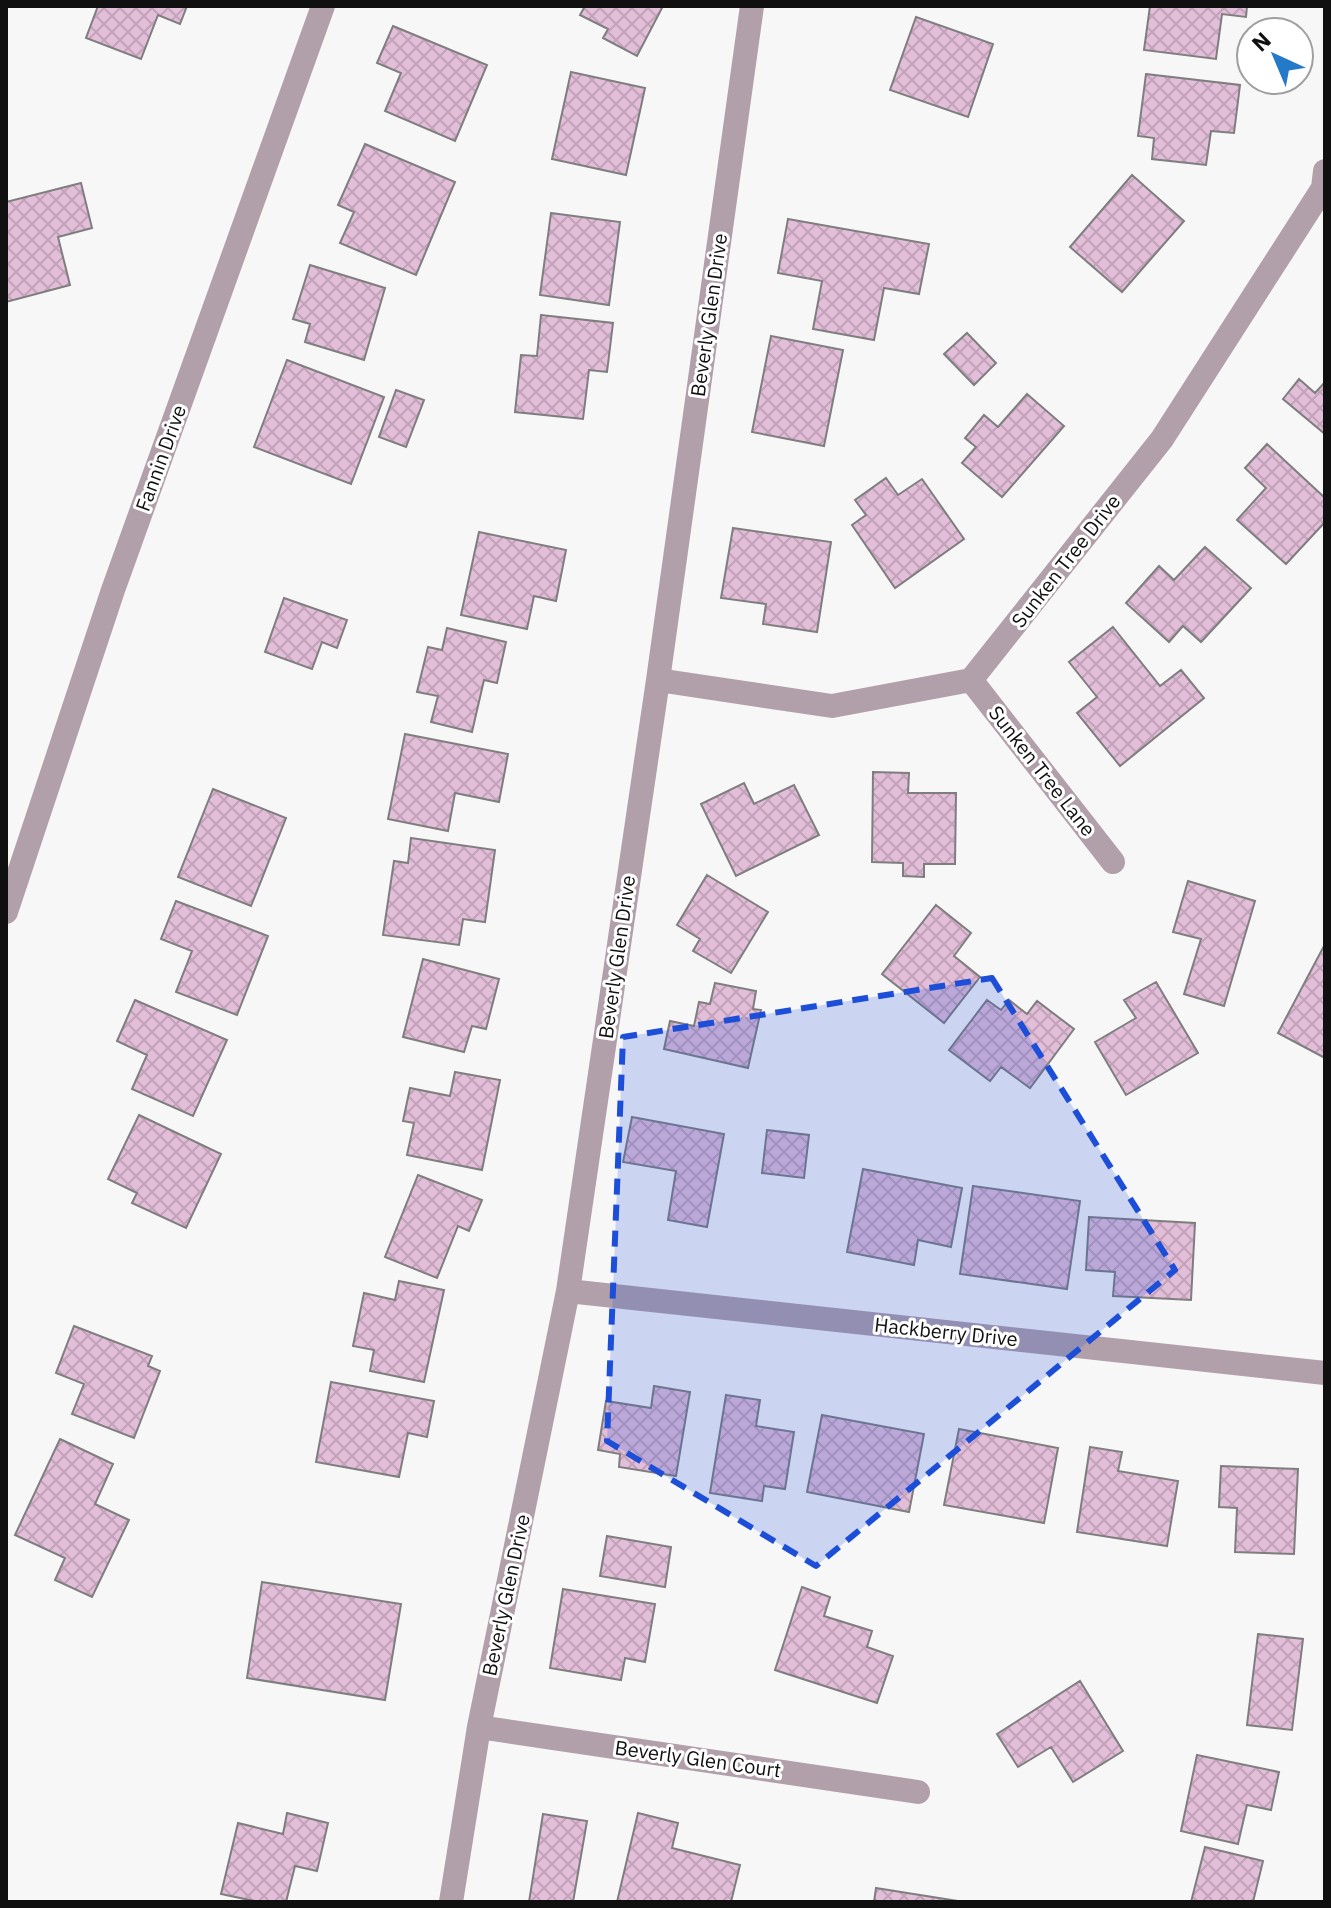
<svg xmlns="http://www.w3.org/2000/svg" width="1331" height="1908" font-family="'IBM Plex Sans',sans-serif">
  <defs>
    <pattern id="building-cross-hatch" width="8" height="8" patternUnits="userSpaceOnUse" patternTransform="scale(2)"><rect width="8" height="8" fill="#e3bed9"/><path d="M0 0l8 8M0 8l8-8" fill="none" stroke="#c2a2b9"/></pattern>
  </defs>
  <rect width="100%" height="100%" fill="#f7f7f8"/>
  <path fill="url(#building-cross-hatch)" stroke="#7f7e7f" stroke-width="2" d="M 98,6 L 187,6 L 180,24 L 158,15 L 141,59 L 86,38 Z
    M 585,6 L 663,6 L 637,56 L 603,38 L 608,29 L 580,15 Z
    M 1150,6 L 1247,6 L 1246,17 L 1222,14 L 1216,59 L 1144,50 Z
    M 916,17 L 993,44 L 968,117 L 890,90 Z
    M 393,26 L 487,65 L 455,141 L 385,111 L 401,73 L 377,63 Z
    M 571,72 L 645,88 L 626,175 L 552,159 Z
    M 1146,74 L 1240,85 L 1234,133 L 1211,131 L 1206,165 L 1152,159 L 1154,138 L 1138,136 Z
    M 365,144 L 455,182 L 416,275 L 340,243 L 354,212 L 338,205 Z
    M 1132,175 L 1184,221 L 1122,292 L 1070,247 Z
    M 81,183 L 92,228 L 58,237 L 70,285 L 6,302 L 6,202 Z
    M 551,213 L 620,222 L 609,305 L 540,295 Z
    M 788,219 L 929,244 L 919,294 L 884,288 L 874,340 L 813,329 L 822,281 L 778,273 Z
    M 310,265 L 385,288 L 364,360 L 305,342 L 310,324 L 293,319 Z
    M 541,315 L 613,323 L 607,372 L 589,370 L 583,419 L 515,412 L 521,355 L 537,356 Z
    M 967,333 L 996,363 L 974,385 L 944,354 Z
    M 771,336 L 843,350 L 824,446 L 752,432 Z
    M 287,360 L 384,397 L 351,484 L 254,447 Z
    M 1299,379 L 1315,393 L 1325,382 L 1325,434 L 1283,399 Z
    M 396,390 L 424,400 L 406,447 L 379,437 Z
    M 1027,394 L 1064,426 L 1002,497 L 962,463 L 976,447 L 965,438 L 984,415 L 998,427 Z
    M 1267,444 L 1325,498 L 1325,522 L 1286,564 L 1237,520 L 1266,488 L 1245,468 Z
    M 886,478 L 898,495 L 922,479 L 964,539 L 895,588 L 852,525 L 866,515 L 855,500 Z
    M 733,528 L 831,542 L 817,632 L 763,624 L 766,604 L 721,598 Z
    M 479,532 L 566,550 L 556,601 L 534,596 L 527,629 L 461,615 Z
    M 1205,547 L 1251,588 L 1201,642 L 1183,626 L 1169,642 L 1126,603 L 1159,566 L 1174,580 Z
    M 284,598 L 347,620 L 337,648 L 322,642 L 312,669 L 265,652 Z
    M 1113,627 L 1160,686 L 1181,670 L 1204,698 L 1120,766 L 1077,713 L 1097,697 L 1069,662 Z
    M 447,628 L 506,642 L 497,683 L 484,680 L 472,732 L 431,722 L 438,696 L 417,692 L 428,647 L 442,650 Z
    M 405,734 L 508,754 L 499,802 L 455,793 L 448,831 L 388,819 Z
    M 873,772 L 909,773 L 908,793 L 956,793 L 955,864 L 924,864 L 924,877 L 903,876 L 903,863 L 872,862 Z
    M 744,783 L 754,804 L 794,785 L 819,835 L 736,876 L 701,804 Z
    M 213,789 L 286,818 L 251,906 L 178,877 Z
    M 411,838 L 495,850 L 485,922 L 463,919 L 459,945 L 383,935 L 394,861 L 408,863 Z
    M 707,875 L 768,912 L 731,973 L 693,951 L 700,939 L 677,925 Z
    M 1188,881 L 1255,901 L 1224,1006 L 1184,994 L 1201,939 L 1173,932 Z
    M 176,901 L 268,936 L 237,1015 L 176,992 L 192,951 L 161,939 Z
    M 936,905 L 971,933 L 954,956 L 980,977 L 944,1023 L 882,974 Z
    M 1325,944 L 1325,1058 L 1278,1033 Z
    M 423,959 L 499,979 L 486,1029 L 472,1026 L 464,1052 L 403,1037 Z
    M 1156,982 L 1198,1053 L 1126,1095 L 1095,1042 L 1136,1018 L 1124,1000 Z
    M 715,983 L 756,991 L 753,1009 L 761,1010 L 748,1068 L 664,1049 L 670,1021 L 694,1026 L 699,1002 L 710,1004 Z
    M 135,1000 L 227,1040 L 193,1116 L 132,1089 L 147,1055 L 117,1041 Z
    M 987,1000 L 1001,1010 L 1009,1000 L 1027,1014 L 1037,1001 L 1074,1029 L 1030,1088 L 1001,1067 L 990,1081 L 949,1050 Z
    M 455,1072 L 500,1080 L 482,1170 L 407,1155 L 414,1123 L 403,1121 L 410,1088 L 450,1096 Z
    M 139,1115 L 221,1154 L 186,1228 L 132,1203 L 137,1193 L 108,1179 Z
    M 632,1117 L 724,1134 L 707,1227 L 668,1220 L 676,1171 L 623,1162 Z
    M 767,1130 L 809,1135 L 804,1178 L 762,1173 Z
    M 863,1169 L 962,1188 L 951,1247 L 918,1240 L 914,1265 L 847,1252 Z
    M 418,1175 L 482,1200 L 469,1231 L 458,1226 L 437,1278 L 385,1257 Z
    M 973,1186 L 1080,1201 L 1067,1289 L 960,1274 Z
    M 1089,1217 L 1195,1223 L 1191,1300 L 1113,1296 L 1115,1272 L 1086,1270 Z
    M 399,1281 L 444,1290 L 424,1382 L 370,1371 L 374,1350 L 353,1346 L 364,1293 L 395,1300 Z
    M 74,1326 L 152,1356 L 148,1366 L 160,1371 L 134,1438 L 72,1414 L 84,1384 L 56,1373 Z
    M 331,1382 L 434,1401 L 427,1437 L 408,1433 L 399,1477 L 316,1462 Z
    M 654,1386 L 690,1392 L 676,1476 L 619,1467 L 620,1454 L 598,1450 L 606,1401 L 651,1408 Z
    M 726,1395 L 760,1400 L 756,1426 L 794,1432 L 785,1489 L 764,1486 L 762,1501 L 710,1493 Z
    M 822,1415 L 924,1434 L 909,1512 L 807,1492 Z
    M 959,1429 L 1058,1448 L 1044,1523 L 944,1505 Z
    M 60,1439 L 113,1464 L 95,1504 L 129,1520 L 92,1597 L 55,1580 L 65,1558 L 15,1535 Z
    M 1090,1447 L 1122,1452 L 1118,1471 L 1178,1481 L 1167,1546 L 1077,1532 Z
    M 1221,1466 L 1298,1469 L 1294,1554 L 1235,1552 L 1237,1508 L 1219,1507 Z
    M 607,1536 L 671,1547 L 665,1587 L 600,1576 Z
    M 262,1582 L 401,1604 L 385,1700 L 247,1678 Z
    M 802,1587 L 830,1597 L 824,1616 L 872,1631 L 867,1647 L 893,1656 L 877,1703 L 775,1670 Z
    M 563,1589 L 655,1604 L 645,1662 L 625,1658 L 621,1680 L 550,1668 Z
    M 1258,1634 L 1303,1639 L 1292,1730 L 1247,1725 Z
    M 1080,1681 L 1123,1751 L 1073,1782 L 1051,1747 L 1018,1767 L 997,1734 Z
    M 1197,1755 L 1279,1772 L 1271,1810 L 1247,1805 L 1238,1844 L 1181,1831 Z
    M 287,1813 L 328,1823 L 317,1871 L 295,1866 L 286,1902 L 259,1902 L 221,1894 L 238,1823 L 283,1834 Z
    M 638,1813 L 678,1823 L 672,1848 L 740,1865 L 731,1902 L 617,1902 Z
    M 543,1814 L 587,1821 L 573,1902 L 529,1902 Z
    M 1205,1847 L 1263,1861 L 1253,1902 L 1191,1902 Z
    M 876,1888 L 964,1902 L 874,1902 Z"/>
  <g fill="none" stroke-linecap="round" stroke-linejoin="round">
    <path stroke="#b19faa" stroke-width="24" d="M 658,680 L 832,706 L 971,680 L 1162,439 L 1323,188 L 1325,171
      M 971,680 L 1113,862
      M 6,912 L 113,590 L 323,6
      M 568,1291 L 1325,1373
      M 479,1727 L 918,1792
      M 451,1902 L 479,1727 L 568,1291 L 658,680 L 752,6"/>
  </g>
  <path fill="#1d4ed8" fill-opacity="0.2" stroke="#1d4ed8" stroke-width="6" stroke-dasharray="16 10" stroke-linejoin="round" d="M 992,978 L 1175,1270 L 816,1566 L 607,1441 L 623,1037 Z"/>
  <g text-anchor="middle" stroke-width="6" stroke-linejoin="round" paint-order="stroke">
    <g font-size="20" fill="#101011" stroke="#fff">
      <text transform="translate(709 315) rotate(-82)" y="7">Beverly Glen Drive</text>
      <text transform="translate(161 458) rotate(-70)" y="7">Fannin Drive</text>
      <text transform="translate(1066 561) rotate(-52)" y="7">Sunken Tree Drive</text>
      <text transform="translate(1042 771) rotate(52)" y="7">Sunken Tree Lane</text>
      <text transform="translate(617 957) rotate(-82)" y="7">Beverly Glen Drive</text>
      <text transform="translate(946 1332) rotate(6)" y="7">Hackberry Drive</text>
      <text transform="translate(506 1595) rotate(-78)" y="7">Beverly Glen Drive</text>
      <text transform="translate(698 1759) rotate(8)" y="7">Beverly Glen Court</text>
    </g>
  </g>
  <rect width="1331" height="1908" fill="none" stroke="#101011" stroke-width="16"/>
  <g transform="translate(1275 56) rotate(316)"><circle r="38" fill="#ffffff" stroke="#9f9fa0" stroke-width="2"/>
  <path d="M0-6L14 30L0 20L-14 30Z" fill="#237ac8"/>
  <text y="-12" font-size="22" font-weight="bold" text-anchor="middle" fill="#101011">N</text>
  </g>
</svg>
